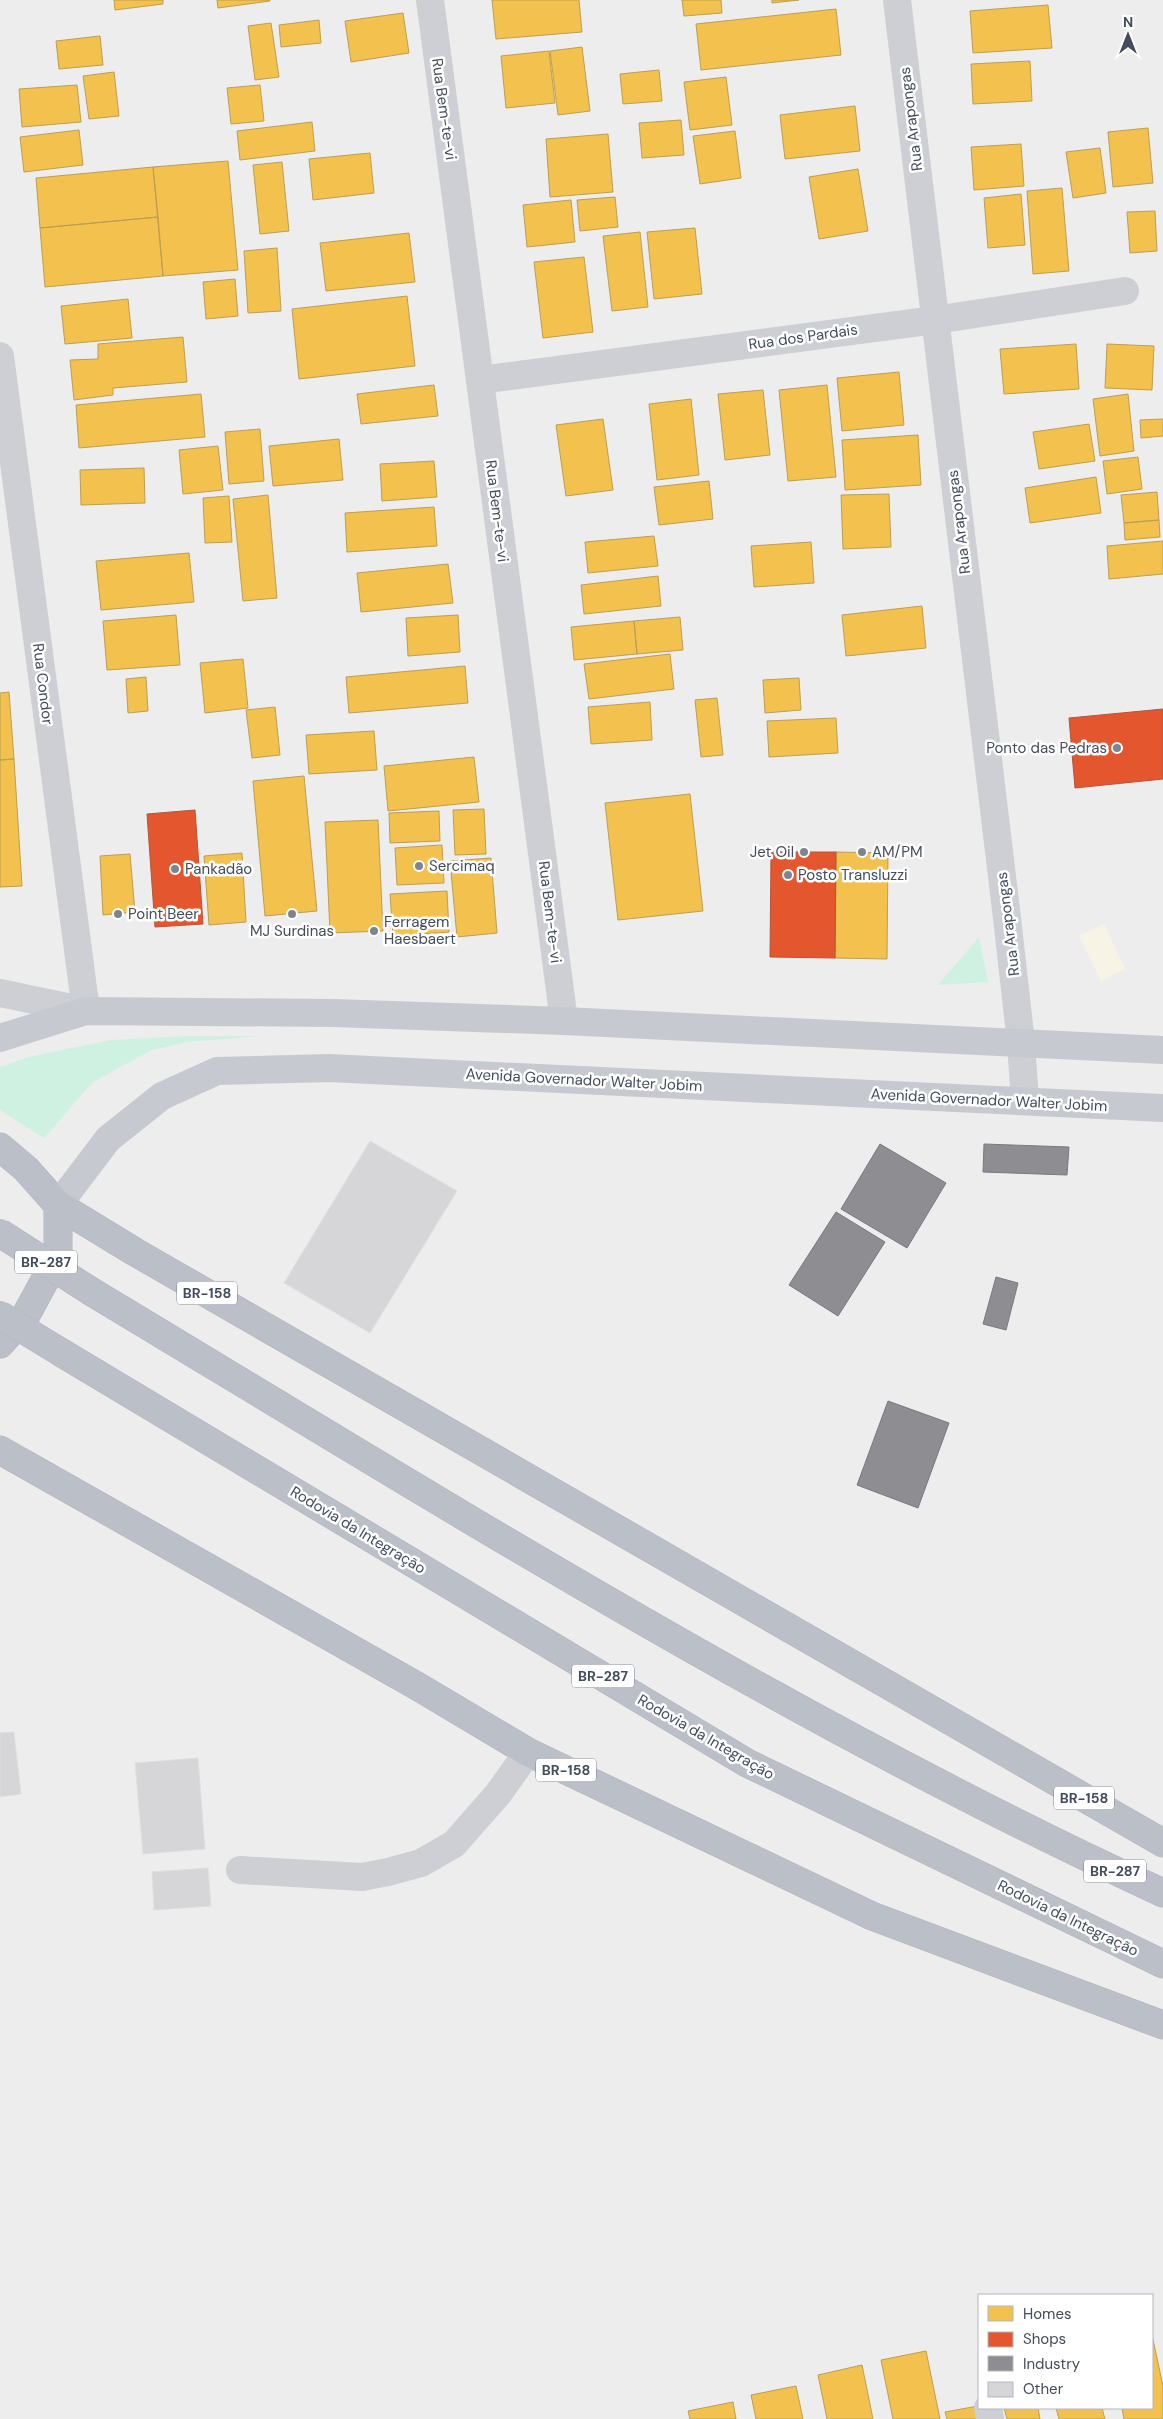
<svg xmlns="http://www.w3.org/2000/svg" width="1163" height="2419" font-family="'DM Sans',sans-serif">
  <rect width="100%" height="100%" fill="#eeeded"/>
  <path fill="#f7f4e6" d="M 1104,924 L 1125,969 L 1101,981 L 1079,936 Z"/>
  <path fill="#cef1e1" d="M 979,937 L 988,982 L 938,985 Z
    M 186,1036 L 261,1036 L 187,1042 L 152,1050 L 93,1082 L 44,1138 L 0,1110 L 0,1067 L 28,1057 L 111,1040 Z"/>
  <path fill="#f2c14e" stroke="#bd9e52" d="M 114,0 L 163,0 L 163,4 L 115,10 Z
    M 217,0 L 270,0 L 270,1 L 218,8 Z
    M 492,0 L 579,0 L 582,32 L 496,39 Z
    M 682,0 L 721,0 L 722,13 L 684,16 Z
    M 772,0 L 799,0 L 772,3 Z
    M 1048,5 L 1052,48 L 973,53 L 970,11 Z
    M 836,9 L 841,55 L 701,70 L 696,24 Z
    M 403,13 L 409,53 L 351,62 L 345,21 Z
    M 319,20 L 321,43 L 281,47 L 279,25 Z
    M 271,23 L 279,77 L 255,80 L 248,26 Z
    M 100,36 L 103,65 L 59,69 L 56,41 Z
    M 582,47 L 590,111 L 558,115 L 550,51 Z
    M 549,51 L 555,103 L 506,108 L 501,56 Z
    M 1030,61 L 1032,101 L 973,104 L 971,64 Z
    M 659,70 L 662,101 L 623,104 L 620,74 Z
    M 114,72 L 119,116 L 89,119 L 83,76 Z
    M 726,77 L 732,125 L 690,130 L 684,82 Z
    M 77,85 L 81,122 L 22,127 L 19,89 Z
    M 260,85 L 264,121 L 231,124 L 227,88 Z
    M 855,106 L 860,151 L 785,159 L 780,115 Z
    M 681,120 L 684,155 L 642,158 L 639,123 Z
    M 312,122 L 315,151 L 240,160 L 237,131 Z
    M 1148,128 L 1153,183 L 1113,187 L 1108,132 Z
    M 79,130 L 83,165 L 24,172 L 20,137 Z
    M 735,131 L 741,178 L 700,184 L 693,136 Z
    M 608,134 L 613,192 L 550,197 L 546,139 Z
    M 1021,144 L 1024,186 L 974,190 L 971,147 Z
    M 1100,148 L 1106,193 L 1073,198 L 1066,152 Z
    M 370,153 L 374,193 L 313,200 L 309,159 Z
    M 228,161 L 238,270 L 163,276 L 153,167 Z
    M 282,162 L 289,231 L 260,234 L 253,165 Z
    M 153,167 L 158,217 L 40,228 L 36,178 Z
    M 858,169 L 868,231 L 819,239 L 809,177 Z
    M 1062,188 L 1069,271 L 1033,274 L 1027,191 Z
    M 1021,194 L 1025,245 L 988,248 L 984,198 Z
    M 615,197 L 618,227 L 580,231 L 577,200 Z
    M 571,200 L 575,242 L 527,247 L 523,205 Z
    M 1155,211 L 1157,251 L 1130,253 L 1127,212 Z
    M 158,217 L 163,276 L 45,287 L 40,228 Z
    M 695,228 L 702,294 L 654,299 L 647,232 Z
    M 640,232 L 648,307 L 612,311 L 603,236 Z
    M 409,233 L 415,282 L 326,291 L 320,243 Z
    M 277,248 L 281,311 L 248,313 L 244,251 Z
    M 584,257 L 593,332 L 543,338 L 534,262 Z
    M 235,279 L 238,316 L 206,319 L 203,282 Z
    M 407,296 L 415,366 L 299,379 L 292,309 Z
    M 128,299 L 132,338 L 65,344 L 61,306 Z
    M 183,337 L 187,382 L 113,388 L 113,395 L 74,400 L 70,360 L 98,359 L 98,344 Z
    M 1076,344 L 1079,389 L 1004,394 L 1000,349 Z
    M 1107,344 L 1154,346 L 1152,390 L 1105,388 Z
    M 899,372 L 904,425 L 842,431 L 837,378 Z
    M 434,385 L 438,416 L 361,424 L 357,394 Z
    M 827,385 L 836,477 L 788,481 L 779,390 Z
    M 763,390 L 770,455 L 725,460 L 718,394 Z
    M 201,394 L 205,437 L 79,448 L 76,405 Z
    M 1128,394 L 1134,451 L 1100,456 L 1093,399 Z
    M 691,399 L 699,475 L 657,480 L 649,404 Z
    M 603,419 L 613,490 L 566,496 L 556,425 Z
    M 1163,419 L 1163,436 L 1141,438 L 1140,420 Z
    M 1089,424 L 1095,461 L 1039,469 L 1033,432 Z
    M 260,429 L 264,481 L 229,484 L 225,432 Z
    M 918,435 L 921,485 L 845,490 L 842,440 Z
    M 339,439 L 343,480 L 273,486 L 269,446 Z
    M 218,446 L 223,490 L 183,494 L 179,450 Z
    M 1138,457 L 1142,489 L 1107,494 L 1103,461 Z
    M 434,461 L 437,497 L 382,501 L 380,464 Z
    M 144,468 L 145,503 L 81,505 L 80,470 Z
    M 1096,477 L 1101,513 L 1030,523 L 1025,488 Z
    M 709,481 L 713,519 L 659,525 L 654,487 Z
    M 1157,492 L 1159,520 L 1124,523 L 1121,495 Z
    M 889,494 L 891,547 L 843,549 L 841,495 Z
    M 268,495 L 277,598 L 243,601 L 233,499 Z
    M 229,496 L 232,542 L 205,543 L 203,498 Z
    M 434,507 L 437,546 L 347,552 L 345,513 Z
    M 1159,520 L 1160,537 L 1125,540 L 1124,523 Z
    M 654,536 L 658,566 L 588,573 L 585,542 Z
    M 1163,541 L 1163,574 L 1109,579 L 1107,546 Z
    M 811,542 L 814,583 L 754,587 L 751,546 Z
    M 189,553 L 194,602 L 101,610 L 96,561 Z
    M 448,564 L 453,603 L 361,612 L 357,573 Z
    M 658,576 L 661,606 L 584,614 L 581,585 Z
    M 922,606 L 926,648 L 846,656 L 842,615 Z
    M 176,615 L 180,665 L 107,670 L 103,621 Z
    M 458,615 L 460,652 L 408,656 L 406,618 Z
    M 680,617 L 683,650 L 637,654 L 634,621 Z
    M 634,621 L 637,654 L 574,660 L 571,627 Z
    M 670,654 L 674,689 L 589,699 L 584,664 Z
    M 243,659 L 248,708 L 205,713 L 200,663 Z
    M 465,666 L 468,703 L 349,713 L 346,677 Z
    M 146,677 L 148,711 L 128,713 L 126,679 Z
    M 799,678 L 801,710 L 765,713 L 763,680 Z
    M 9,692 L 14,759 L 0,760 L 0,693 Z
    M 717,698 L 723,755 L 701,757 L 695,700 Z
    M 650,702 L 652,740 L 591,744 L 588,707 Z
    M 275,707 L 280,755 L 252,758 L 246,710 Z
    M 836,718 L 838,753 L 769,757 L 767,721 Z
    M 374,731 L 377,770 L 309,774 L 306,735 Z
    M 474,757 L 479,802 L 388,811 L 384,766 Z
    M 14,759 L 22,886 L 0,887 L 0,760 Z
    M 304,776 L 317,911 L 265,916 L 253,781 Z
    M 690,794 L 703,911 L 618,920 L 605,803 Z
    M 484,809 L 486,854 L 455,855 L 453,810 Z
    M 439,811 L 440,841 L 390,843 L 389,813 Z
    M 378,820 L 383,931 L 330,933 L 325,822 Z
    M 442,845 L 444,883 L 397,885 L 395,848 Z
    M 836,852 L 888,853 L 887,959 L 835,958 Z
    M 242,853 L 246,922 L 209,925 L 204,856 Z
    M 130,854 L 135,912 L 103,915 L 100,856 Z
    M 491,858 L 497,933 L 457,937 L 450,861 Z
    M 447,891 L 449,932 L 393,936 L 390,894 Z
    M 1152,2335 L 1163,2386 L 1163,2419 L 1124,2419 L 1122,2408 L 1152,2408 Z
    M 926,2351 L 940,2419 L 893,2419 L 881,2360 Z
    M 862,2365 L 873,2419 L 827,2419 L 818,2375 Z
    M 796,2386 L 803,2419 L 756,2419 L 751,2395 Z
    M 733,2402 L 736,2419 L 690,2419 L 688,2411 Z
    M 978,2406 L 980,2419 L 947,2419 L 945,2412 Z
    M 1004,2408 L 1038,2408 L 1040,2419 L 1007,2419 Z
    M 1056,2408 L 1102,2408 L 1105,2419 L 1059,2419 Z"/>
  <path fill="#e4572e" stroke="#b3543c" d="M 1163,709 L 1163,779 L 1075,788 L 1069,718 Z
    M 195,810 L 203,924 L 155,927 L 147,814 Z
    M 771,852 L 836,852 L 835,958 L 770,957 Z"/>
  <path fill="#8d8d92" stroke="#767a82" d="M 880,1144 L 946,1183 L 907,1248 L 841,1209 Z
    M 984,1144 L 1069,1147 L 1067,1175 L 983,1172 Z
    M 836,1212 L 885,1242 L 838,1316 L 789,1285 Z
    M 996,1277 L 1018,1283 L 1006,1330 L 983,1324 Z
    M 888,1401 L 949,1423 L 918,1508 L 857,1485 Z"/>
  <path fill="#d6d6d9" stroke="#dfdfe0" d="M 370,1141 L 457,1191 L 370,1333 L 284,1283 Z
    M 14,1732 L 21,1794 L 0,1797 L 0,1733 Z
    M 198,1758 L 205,1849 L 143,1854 L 135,1763 Z
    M 208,1868 L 211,1906 L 154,1910 L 152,1872 Z"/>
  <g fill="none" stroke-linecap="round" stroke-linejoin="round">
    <g stroke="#b1b4be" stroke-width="29">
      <path id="highway" d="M 0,1147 L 26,1169 L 58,1205 L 135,1252 L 1163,1843
        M 92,1292 C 443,1503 791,1722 1163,1893
        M 0,1344 L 26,1315 L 58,1256 L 58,1205
        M 62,1353 L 747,1763 L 1163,1964
        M 0,1450 L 417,1686 L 528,1752 L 872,1916 L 1163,2025"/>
    </g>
    <path stroke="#cdcfd4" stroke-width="28" d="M 430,0 L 564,1021
      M 897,0 L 1007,918 L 1021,1043 L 1025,1101
      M 0,356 L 86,1011 L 0,993
      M 480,380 L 935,320 L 1125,291
      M 240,1870 L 362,1877 L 388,1872 L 421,1863 L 454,1844 L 498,1794 L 528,1752
      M 988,2408 L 990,2419"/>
    <path stroke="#c6c9cf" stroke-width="28" d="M 0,1038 L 86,1011 L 333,1013 L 564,1021 L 1163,1050
      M 58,1205 L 108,1139 L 162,1096 L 217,1071 L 329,1068 L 1163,1108"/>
    <use href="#highway" stroke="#bbbfc8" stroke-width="28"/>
    <g stroke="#b1b4be" stroke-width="29" stroke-linecap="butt">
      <path id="highway-bridge" d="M 0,1233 L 92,1292
        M 0,1315 L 62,1353"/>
    </g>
    <use href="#highway-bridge" stroke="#bbbfc8" stroke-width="28"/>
  </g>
  <g fill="#7e848f" stroke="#fff" stroke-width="2">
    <circle cx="1117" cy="748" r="5"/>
    <circle cx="804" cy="852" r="5"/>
    <circle cx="862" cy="852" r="5"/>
    <circle cx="419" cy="866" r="5"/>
    <circle cx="175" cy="869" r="5"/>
    <circle cx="788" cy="875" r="5"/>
    <circle cx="118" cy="914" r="5"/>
    <circle cx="292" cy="914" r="5"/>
    <circle cx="374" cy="931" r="5"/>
  </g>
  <g text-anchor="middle" stroke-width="5" stroke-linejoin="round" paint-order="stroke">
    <g fill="#fff" stroke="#7b828d" stroke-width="1">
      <rect x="15" y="1250.5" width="62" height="23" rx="4"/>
      <rect x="177" y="1281.5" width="60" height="23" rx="4"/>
      <rect x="572" y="1664.5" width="62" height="23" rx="4"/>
      <rect x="536" y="1758.5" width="60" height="23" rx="4"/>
      <rect x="1054" y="1786.5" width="60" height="23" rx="4"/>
      <rect x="1084" y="1859.5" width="62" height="23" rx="4"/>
    </g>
    <g font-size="14" font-weight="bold" fill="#424c5c">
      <text x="46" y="1267">BR-287</text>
      <text x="207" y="1298">BR-158</text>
      <text x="603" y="1681">BR-287</text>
      <text x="566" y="1775">BR-158</text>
      <text x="1084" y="1803">BR-158</text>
      <text x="1115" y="1876">BR-287</text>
    </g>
    <g font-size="15" fill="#424c5c" stroke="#fff">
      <text transform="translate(444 109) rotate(82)" y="5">Rua Bem-te-vi</text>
      <text transform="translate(911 119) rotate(-97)" y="5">Rua Arapongas</text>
      <text transform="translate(803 337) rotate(-8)" y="5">Rua dos Pardais</text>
      <text transform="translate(497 511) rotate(83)" y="5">Rua Bem-te-vi</text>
      <text transform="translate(959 522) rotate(-97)" y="5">Rua Arapongas</text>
      <text transform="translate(43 684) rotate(83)" y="5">Rua Condor</text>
      <text transform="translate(550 912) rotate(83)" y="5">Rua Bem-te-vi</text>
      <text transform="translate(1008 924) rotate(-97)" y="5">Rua Arapongas</text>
      <text transform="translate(584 1080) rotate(3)" y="5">Avenida Governador Walter Jobim</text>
      <text transform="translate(989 1100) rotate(3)" y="5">Avenida Governador Walter Jobim</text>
      <text transform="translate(358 1530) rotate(31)" y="5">Rodovia da Integração</text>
      <text transform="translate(706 1737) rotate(30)" y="5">Rodovia da Integração</text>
      <text transform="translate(1068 1918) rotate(26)" y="5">Rodovia da Integração</text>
    </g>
    <g font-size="15" fill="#424c5c" stroke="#fff" text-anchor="start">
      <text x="1107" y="753" text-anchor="end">Ponto das Pedras</text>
      <text x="794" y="857" text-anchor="end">Jet Oil</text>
      <text x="872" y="857">AM/PM</text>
      <text x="429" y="871">Sercimaq</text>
      <text x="185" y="874">Pankadão</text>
      <text x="798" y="880">Posto Transluzzi</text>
      <text x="128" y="919">Point Beer</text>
      <text x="384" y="927">Ferragem<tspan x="384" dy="17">Haesbaert</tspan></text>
      <text x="292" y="936" text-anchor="middle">MJ Surdinas</text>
    </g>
  </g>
  <rect x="978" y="2294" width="175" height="115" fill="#ffffff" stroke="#b3b7be"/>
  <rect x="988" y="2306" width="25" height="15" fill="#f2c14e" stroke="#b3b7be"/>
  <text x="1023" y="2319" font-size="15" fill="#424c5c">Homes</text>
  <rect x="988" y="2332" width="25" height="15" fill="#e4572e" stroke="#b3b7be"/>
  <text x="1023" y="2344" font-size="15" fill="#424c5c">Shops</text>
  <rect x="988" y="2356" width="25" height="15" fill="#8d8d92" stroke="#b3b7be"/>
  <text x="1023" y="2369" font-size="15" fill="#424c5c">Industry</text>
  <rect x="988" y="2382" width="25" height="15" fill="#d6d6d9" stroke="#b3b7be"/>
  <text x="1023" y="2394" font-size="15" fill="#424c5c">Other</text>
  <g transform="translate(1128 35)" stroke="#ffffff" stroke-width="4" paint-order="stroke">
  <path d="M0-4L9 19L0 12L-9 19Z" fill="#424c5c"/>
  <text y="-8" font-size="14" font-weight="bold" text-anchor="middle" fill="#424c5c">N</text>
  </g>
</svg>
